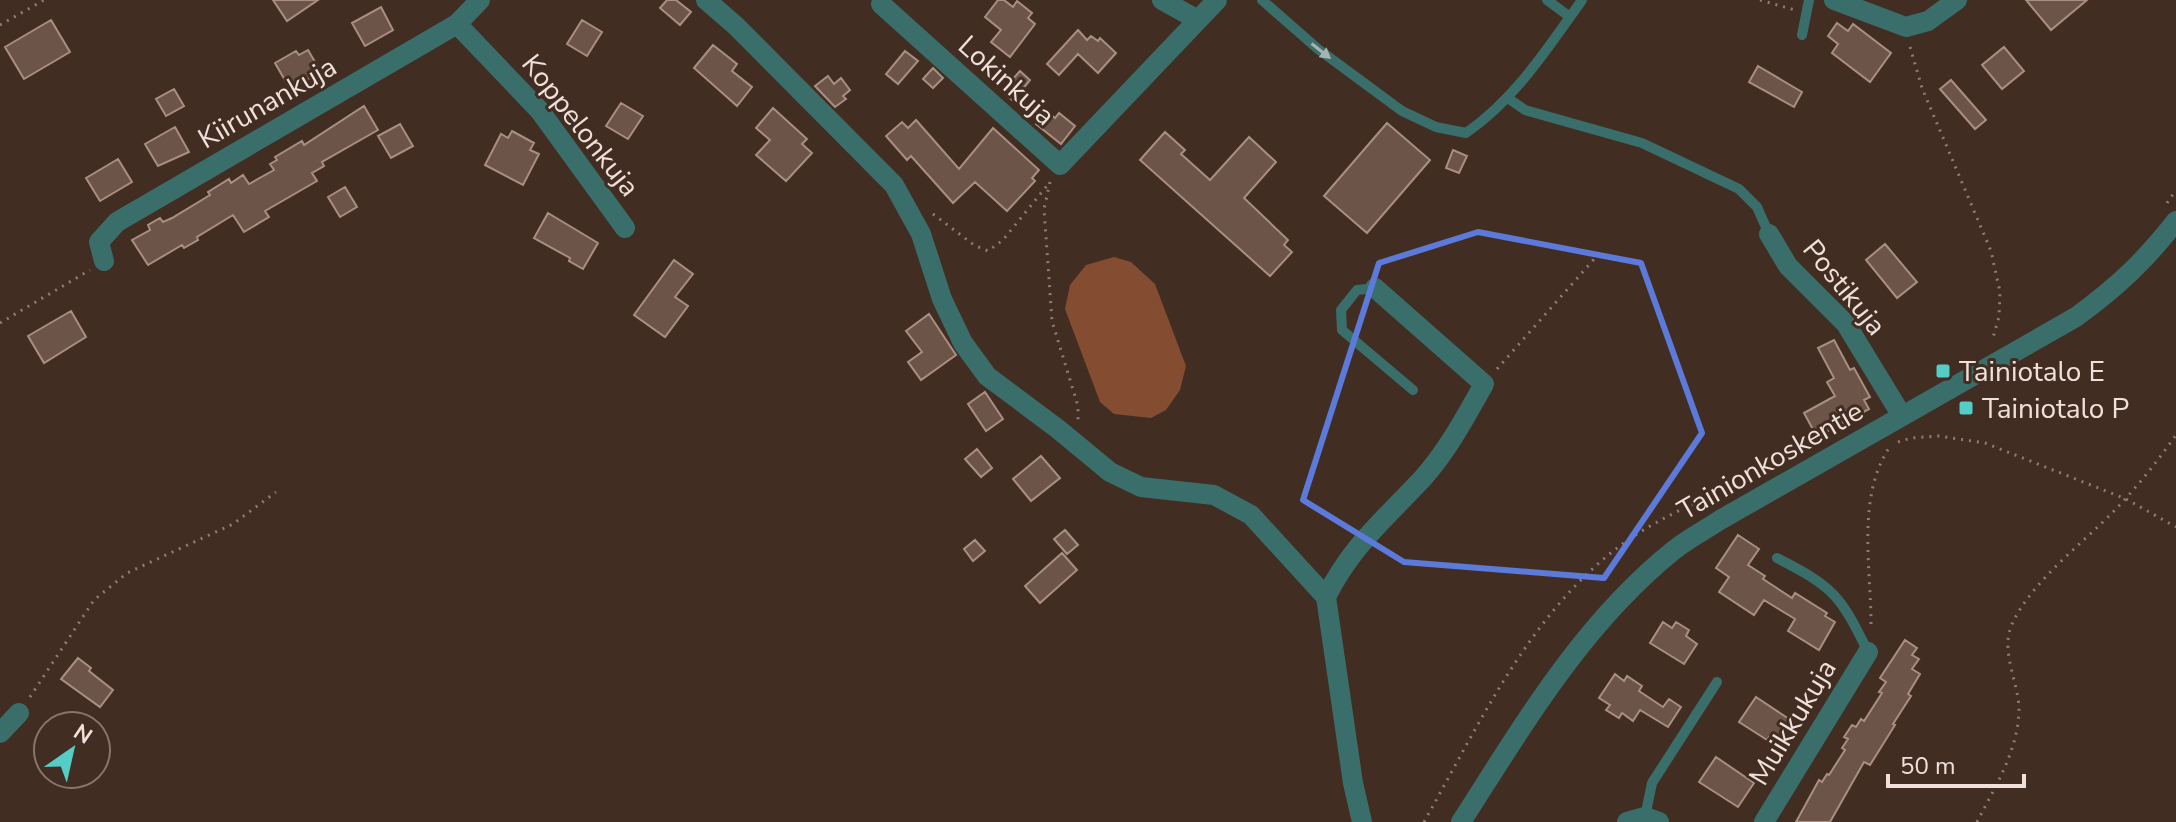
<svg xmlns="http://www.w3.org/2000/svg" width="2176" height="822" font-family="'Nunito Sans',sans-serif">
  <rect width="100%" height="100%" fill="#422d23"/>
  <path fill="#844c31" d="M 1114,257 L 1131,262 L 1155,284 L 1186,366 L 1180,390 L 1166,410 L 1151,418 L 1114,414 L 1100,402 L 1065,309 L 1070,285 L 1086,265 Z"/>
  <path fill="#6c5449" stroke="#a98e82" stroke-width="2" d="M 273,0 L 318,0 L 287,21 Z
    M 667,0 L 676,0 L 691,12 L 680,25 L 660,8 Z
    M 998,0 L 1004,0 L 1013,7 L 1017,1 L 1032,13 L 1028,18 L 1035,24 L 1010,57 L 991,42 L 1001,30 L 985,17 Z
    M 2026,0 L 2087,0 L 2051,30 Z
    M 381,7 L 393,30 L 365,46 L 352,23 Z
    M 51,20 L 70,52 L 24,79 L 5,47 Z
    M 582,20 L 602,32 L 587,56 L 567,44 Z
    M 1837,23 L 1848,31 L 1853,24 L 1891,53 L 1870,82 L 1832,53 L 1838,44 L 1828,36 Z
    M 1078,30 L 1087,40 L 1091,36 L 1098,41 L 1100,38 L 1116,53 L 1098,73 L 1078,54 L 1059,75 L 1047,64 Z
    M 713,45 L 737,64 L 732,71 L 752,87 L 737,106 L 694,68 Z
    M 2004,47 L 2024,71 L 2002,89 L 1982,65 Z
    M 308,50 L 321,72 L 290,89 L 275,63 L 296,51 L 299,55 Z
    M 905,51 L 918,61 L 898,84 L 886,74 Z
    M 1758,66 L 1802,92 L 1794,107 L 1749,82 Z
    M 933,68 L 943,78 L 933,88 L 923,79 Z
    M 1020,71 L 1030,80 L 1013,101 L 1002,91 Z
    M 828,76 L 834,84 L 841,78 L 850,90 L 843,96 L 846,99 L 835,107 L 815,86 Z
    M 1951,80 L 1986,120 L 1975,129 L 1940,89 Z
    M 174,89 L 184,106 L 166,116 L 156,99 Z
    M 621,103 L 643,116 L 628,139 L 606,126 Z
    M 364,106 L 378,130 L 322,162 L 324,166 L 312,173 L 317,181 L 265,211 L 269,217 L 244,232 L 233,215 L 197,237 L 198,240 L 184,248 L 182,245 L 148,265 L 132,240 L 150,230 L 148,225 L 160,218 L 163,222 L 172,218 L 210,195 L 208,192 L 229,179 L 231,183 L 243,175 L 249,184 L 274,170 L 270,164 L 277,160 L 275,157 L 302,141 L 304,145 Z
    M 773,108 L 807,139 L 802,144 L 812,153 L 786,181 L 756,155 L 770,140 L 756,128 Z
    M 1046,111 L 1055,118 L 1059,113 L 1075,126 L 1061,144 L 1036,124 Z
    M 916,120 L 959,169 L 993,128 L 1039,170 L 1032,178 L 1035,181 L 1007,211 L 975,182 L 953,203 L 911,156 L 907,160 L 886,136 L 902,122 L 908,128 Z
    M 1387,123 L 1430,160 L 1367,233 L 1324,196 Z
    M 400,124 L 413,146 L 391,158 L 378,136 Z
    M 175,127 L 189,152 L 158,166 L 145,144 Z
    M 512,131 L 534,143 L 530,150 L 539,154 L 523,185 L 485,165 L 501,134 L 508,138 Z
    M 1165,132 L 1185,150 L 1181,154 L 1210,180 L 1249,137 L 1276,162 L 1244,198 L 1288,240 L 1284,245 L 1292,252 L 1270,276 L 1140,160 Z
    M 1453,150 L 1467,156 L 1459,173 L 1446,168 Z
    M 118,159 L 132,182 L 100,201 L 86,178 Z
    M 345,187 L 357,207 L 340,217 L 328,197 Z
    M 548,213 L 598,243 L 583,269 L 569,261 L 570,258 L 534,238 Z
    M 1885,244 L 1917,282 L 1897,298 L 1866,260 Z
    M 674,260 L 693,274 L 675,297 L 688,306 L 665,337 L 634,315 Z
    M 71,311 L 86,337 L 44,363 L 28,336 Z
    M 929,314 L 956,355 L 921,380 L 908,362 L 922,352 L 906,331 Z
    M 1834,340 L 1850,370 L 1854,368 L 1870,397 L 1864,400 L 1869,409 L 1817,437 L 1804,413 L 1835,396 L 1827,382 L 1834,378 L 1818,348 Z
    M 985,392 L 1003,419 L 986,431 L 968,404 Z
    M 977,449 L 992,468 L 981,477 L 965,459 Z
    M 1041,456 L 1060,478 L 1031,501 L 1013,479 Z
    M 1065,530 L 1078,545 L 1067,554 L 1054,539 Z
    M 1738,535 L 1759,549 L 1748,565 L 1765,576 L 1763,579 L 1792,598 L 1795,593 L 1827,613 L 1825,616 L 1835,622 L 1819,650 L 1788,631 L 1795,619 L 1764,600 L 1754,615 L 1719,592 L 1729,577 L 1716,568 Z
    M 975,540 L 985,551 L 973,561 L 964,549 Z
    M 1062,553 L 1077,570 L 1040,603 L 1025,586 Z
    M 1663,622 L 1672,628 L 1676,622 L 1689,630 L 1686,636 L 1697,644 L 1684,664 L 1650,643 Z
    M 1905,640 L 1917,648 L 1912,655 L 1919,659 L 1912,669 L 1920,674 L 1908,694 L 1911,696 L 1893,724 L 1895,725 L 1870,765 L 1864,762 L 1830,822 L 1796,822 L 1819,780 L 1822,782 L 1827,774 L 1829,775 L 1845,750 L 1842,748 L 1848,739 L 1844,737 L 1852,725 L 1856,727 L 1861,719 L 1864,721 L 1882,693 L 1879,692 L 1886,682 L 1880,678 Z
    M 78,658 L 91,668 L 89,671 L 113,690 L 100,707 L 61,679 Z
    M 1615,674 L 1624,681 L 1627,676 L 1642,686 L 1639,691 L 1663,707 L 1669,699 L 1681,707 L 1668,727 L 1640,710 L 1633,721 L 1622,713 L 1619,718 L 1606,710 L 1610,705 L 1599,698 Z
    M 1756,697 L 1792,721 L 1778,743 L 1769,737 L 1767,740 L 1739,722 Z
    M 1716,757 L 1754,783 L 1738,807 L 1699,782 Z"/>
  <g fill="none" stroke-linecap="round" stroke-linejoin="round">
    <path stroke="#8e7d74" stroke-width="3" stroke-dasharray="2 6" stroke-linecap="butt" d="M 1760,0 L 1795,10
      M 0,25 L 44,0
      M 1910,47 L 1922,88 L 1991,251 L 2000,292 L 1999,317 L 1992,341
      M 1050,182 L 1044,209 L 1052,321 L 1078,406 L 1078,422
      M 2167,203 L 2176,190
      M 933,214 L 974,245 L 988,251 L 1003,240 L 1050,182
      M 0,323 L 90,270
      M 1497,369 L 1596,257
      M 1898,442 L 1911,438 L 1939,436 L 1985,443 L 2126,499 L 2176,527
      M 1871,624 C 1871,567 1856,495 1891,445
      M 30,697 L 94,600 L 127,573 L 233,524 L 276,492
      M 1424,822 C 1477,728 1526,621 1612,552 C 1654,518 1709,497 1758,475
      M 1977,822 C 1995,787 2019,749 2019,708 C 2018,681 2000,651 2012,624 C 2032,581 2082,544 2114,511 C 2137,487 2157,462 2176,435"/>
    <path stroke="#3a6e6a" stroke-width="10" d="M 1262,0 L 1318,49 L 1402,111 L 1436,127 L 1466,133 C 1515,99 1548,48 1582,0
      M 1547,0 L 1570,17
      M 1802,35 L 1809,0
      M 1509,99 L 1525,110 L 1642,143 L 1739,189 L 1757,207 L 1769,234
      M 1375,288 L 1357,290 L 1341,310 L 1342,330 L 1413,390
      M 1777,558 C 1834,587 1840,595 1868,652
      M 1645,817 L 1652,783 L 1717,682"/>
    <path stroke="#3a6e6a" stroke-width="20" d="M 706,0 L 736,26 L 894,185 L 921,234 L 942,299 L 963,343 L 987,376 L 1058,429 L 1110,472 L 1141,487 L 1214,495 L 1251,515 L 1326,597 L 1353,783 L 1362,822
      M 1162,0 L 1198,20
      M 1834,0 L 1906,27 L 1928,21 L 1957,0
      M 881,4 L 1060,165 L 1217,0
      M 457,24 L 540,111 L 625,228
      M 1769,234 L 1788,266 L 1846,324 L 1902,416
      M 104,261 L 99,242 L 117,222 L 457,24 L 480,0
      M 1326,597 C 1352,545 1385,519 1423,478 C 1448,450 1466,416 1484,384 L 1375,288
      M 0,733 L 19,713
      M 1627,822 L 1645,817 L 1659,822
      M 1764,822 L 1868,652"/>
    <path stroke="#3a6e6a" stroke-width="20" d="M 1461,822 C 1524,724 1582,624 1674,550 C 1688,539 1705,530 1720,520 L 2076,317 C 2117,287 2145,261 2176,221"/>
  </g>
  <defs><path id="oneway-solid" d="M-6-.8H1V-3.2L6.5 0L1 3.2V.8H-6Z" transform="scale(2)"/></defs>
  <use fill="#a7b3ad" href="#oneway-solid" transform="translate(1321 51) rotate(38)"/>
  <path fill="none" stroke="#5c7ad9" stroke-width="6" stroke-linejoin="round" d="M 1478,232 L 1641,263 L 1702,433 L 1604,578 L 1404,562 L 1303,500 L 1379,263 Z"/>
  <g fill="#54cdc6" stroke="#422d23" stroke-width="3">
    <rect x="1935" y="363" width="16" height="16" rx="4"/>
    <rect x="1958" y="400" width="16" height="16" rx="4"/>
  </g>
  <g text-anchor="middle" stroke-width="6" stroke-linejoin="round" paint-order="stroke">
    <g font-size="28" fill="#efe1da" stroke="#422d23">
      <text transform="translate(1007 80) rotate(42)" y="10">Lokinkuja</text>
      <text transform="translate(267 102) rotate(-30)" y="10">Kiirunankuja</text>
      <text transform="translate(581 125) rotate(52)" y="10">Koppelonkuja</text>
      <text transform="translate(1845 287) rotate(51)" y="10">Postikuja</text>
      <text transform="translate(1770 460) rotate(-30)" y="10">Tainionkoskentie</text>
      <text transform="translate(1792 722) rotate(-59)" y="10">Muikkukuja</text>
    </g>
    <g font-size="28" fill="#efe1da" stroke="#422d23" text-anchor="start">
      <text x="1959" y="381">Tainiotalo E</text>
      <text x="1982" y="418">Tainiotalo P</text>
    </g>
  </g>
  <g transform="translate(72 750) rotate(34)"><circle r="38" fill="#422d23" stroke="#87756c" stroke-width="2"/>
  <path d="M0-6L14 30L0 20L-14 30Z" fill="#54cdc6"/>
  <text y="-12" font-size="22" font-weight="bold" text-anchor="middle" fill="#efe1da">N</text>
  </g>
  <path d="M1888 774v12h136v-12" fill="none" stroke="#efe1da" stroke-width="4"/>
  <text x="1900" y="774" font-size="24" fill="#efe1da" stroke="#422d23" stroke-width="6" paint-order="stroke">50 m</text>
</svg>
